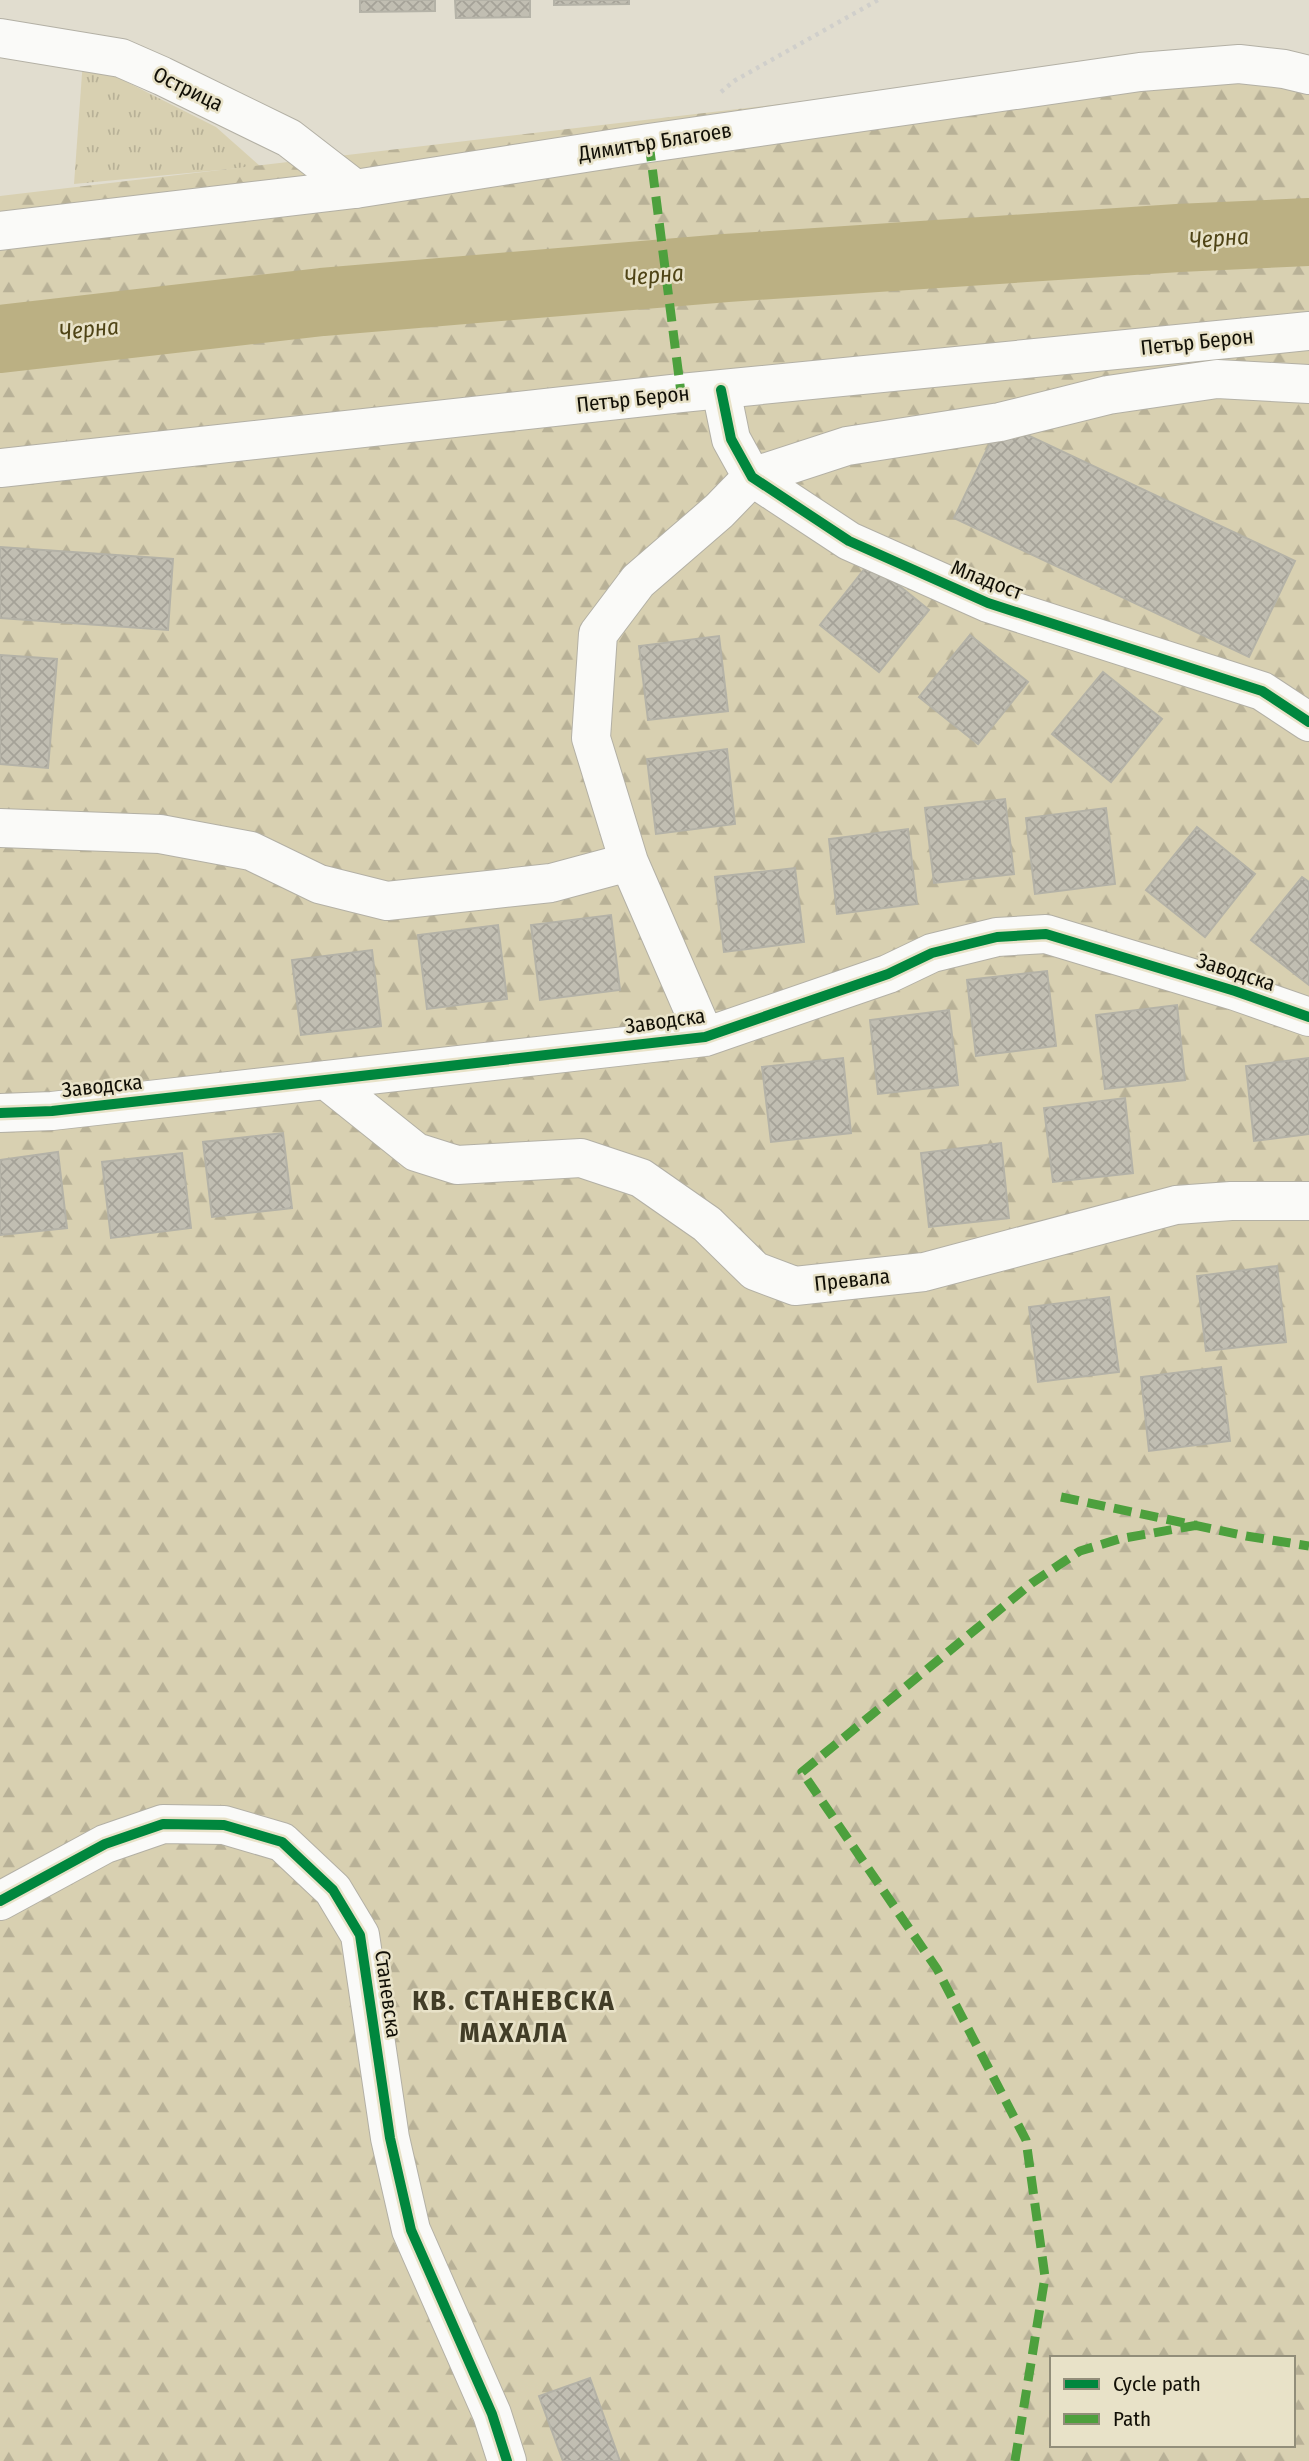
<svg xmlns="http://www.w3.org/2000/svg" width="1309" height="2461" font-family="'Fira Sans Condensed',sans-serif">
  <defs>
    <pattern id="grass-tufts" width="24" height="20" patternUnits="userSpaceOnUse" patternTransform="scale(1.75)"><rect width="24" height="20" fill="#d8d0b1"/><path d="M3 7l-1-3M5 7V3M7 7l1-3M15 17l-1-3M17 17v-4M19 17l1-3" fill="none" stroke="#b8b197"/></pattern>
    <pattern id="forest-firs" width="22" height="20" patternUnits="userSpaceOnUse" patternTransform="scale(1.75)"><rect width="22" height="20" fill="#d8d0b1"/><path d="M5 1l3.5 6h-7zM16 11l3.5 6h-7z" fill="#b8b197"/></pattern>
    <pattern id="building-cross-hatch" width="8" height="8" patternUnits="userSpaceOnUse" patternTransform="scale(1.75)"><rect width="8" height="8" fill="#c1beb2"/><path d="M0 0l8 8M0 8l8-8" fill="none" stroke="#a5a298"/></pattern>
  </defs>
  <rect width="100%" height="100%" fill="#e1ddcf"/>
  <path fill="url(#grass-tufts)" d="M 83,60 L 216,127 L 260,166 L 74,184 Z"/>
  <path fill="url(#forest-firs)" fill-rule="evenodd" d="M 1280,49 L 1309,55 L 1309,2461 L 0,2461 L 0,196 L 916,88 ZM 1052,2358 L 1293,2358 L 1293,2445 L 1052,2445 Z"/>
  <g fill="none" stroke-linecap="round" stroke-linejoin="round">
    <path stroke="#bbb083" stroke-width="68" d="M 0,339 L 322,302 L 726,268 L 1178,238 L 1309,232"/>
  </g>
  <path fill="url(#building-cross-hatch)" stroke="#b4b2a7" stroke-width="2" d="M 360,0 L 435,0 L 435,11 L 360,12 Z
    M 455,0 L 530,0 L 530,17 L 456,18 Z
    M 554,0 L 629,0 L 629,4 L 554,5 Z
    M 1000,422 L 1295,561 L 1249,657 L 954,518 Z
    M 0,547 L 173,559 L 168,630 L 0,618 Z
    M 870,562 L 929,610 L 879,672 L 820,625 Z
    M 970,635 L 1028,682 L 978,744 L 919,697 Z
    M 719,636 L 728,711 L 648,720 L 639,646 Z
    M 0,655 L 57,659 L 48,768 L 0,764 Z
    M 1103,672 L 1162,719 L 1111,782 L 1052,734 Z
    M 727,749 L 735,824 L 656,834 L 647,759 Z
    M 1005,799 L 1014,874 L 934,883 L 925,808 Z
    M 1106,808 L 1115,884 L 1035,894 L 1026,818 Z
    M 1197,827 L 1255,874 L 1205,937 L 1146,890 Z
    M 908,829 L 917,904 L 837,914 L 829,839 Z
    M 795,868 L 804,942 L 724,952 L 715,877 Z
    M 1302,877 L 1309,882 L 1309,985 L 1251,940 Z
    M 611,915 L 620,990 L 540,1000 L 531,925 Z
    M 498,925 L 507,999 L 427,1009 L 418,935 Z
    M 372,950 L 381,1026 L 301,1035 L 292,960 Z
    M 1047,971 L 1056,1046 L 976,1056 L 967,980 Z
    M 1177,1005 L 1185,1080 L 1105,1089 L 1096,1015 Z
    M 949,1010 L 958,1085 L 878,1094 L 870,1020 Z
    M 843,1058 L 851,1133 L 771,1142 L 762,1067 Z
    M 1309,1058 L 1309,1134 L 1254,1141 L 1246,1066 Z
    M 1125,1098 L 1133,1173 L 1053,1182 L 1044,1108 Z
    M 283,1133 L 292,1208 L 212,1217 L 203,1142 Z
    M 1001,1143 L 1009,1218 L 929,1227 L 921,1153 Z
    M 58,1152 L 67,1228 L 0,1235 L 0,1160 Z
    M 182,1153 L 191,1228 L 111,1238 L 102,1162 Z
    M 1277,1266 L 1286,1342 L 1206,1351 L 1197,1276 Z
    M 1109,1297 L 1119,1372 L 1038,1382 L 1029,1307 Z
    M 1221,1367 L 1230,1441 L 1149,1451 L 1141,1377 Z
    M 590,2378 L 620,2461 L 563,2461 L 539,2396 Z"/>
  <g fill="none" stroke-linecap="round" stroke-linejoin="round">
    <g stroke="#b3b0a5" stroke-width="40">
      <path id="minor" d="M 0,38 L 121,58 L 162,76 L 289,138 L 355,189
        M 721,390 L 731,439 L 752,477 L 849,541 L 988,603 L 1262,691 L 1309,722
        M 0,828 L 160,834 L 251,851 L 319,884 L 387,901 L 551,883 L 629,862
        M 705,1037 L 629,862 L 591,738 L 598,634 L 638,581 L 719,511 L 752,477 L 847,446 L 1000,422 L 1108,395 L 1217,379 L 1309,384
        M 326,1080 L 416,1152 L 457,1165 L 581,1158 L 641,1178 L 707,1224 L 755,1271 L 795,1286 L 924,1272 L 1176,1205 L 1231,1201 L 1309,1201
        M 0,1113 L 52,1111 L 705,1037 L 888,974 L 932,953 L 997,937 L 1046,934 L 1235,991 L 1309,1017
        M 0,1901 L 105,1844 L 163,1824 L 224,1825 L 282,1842 L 333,1890 L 360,1935 L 390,2138 L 411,2230 L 492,2414 L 507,2461"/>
    </g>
    <g stroke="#b3b0a5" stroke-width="40">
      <path id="major" d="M 0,231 L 355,189 L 649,143 L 1140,72 L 1239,64 L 1284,69 L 1309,75
        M 0,468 L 681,393 L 1309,331"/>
    </g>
    <path stroke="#d0cfcb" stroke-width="4.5" stroke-dasharray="3.5 5" stroke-linecap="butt" d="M 721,92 L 734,81 L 878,0"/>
    <use href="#minor" stroke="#fafaf8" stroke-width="38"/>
    <use href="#major" stroke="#fafaf8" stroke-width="38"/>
    <path stroke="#4da03d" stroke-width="9" stroke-dasharray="18 9" stroke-linecap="butt" d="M 649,143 L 681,393
      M 1061,1497 L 1246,1536 L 1309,1546
      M 1015,2461 L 1045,2277 L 1026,2140 L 937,1969 L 802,1772 L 1032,1583 L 1080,1551 L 1119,1539 L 1198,1525"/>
    <g stroke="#e8e2c8" stroke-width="15">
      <path id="cycleway" d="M 721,390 L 731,439 L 752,477 L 849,541 L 988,603 L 1262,691 L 1309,722
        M 0,1113 L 52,1111 L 705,1037 L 888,974 L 932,953 L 997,937 L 1046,934 L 1235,991 L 1309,1017
        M 0,1901 L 105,1844 L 163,1824 L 224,1825 L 282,1842 L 333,1890 L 360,1935 L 390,2138 L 411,2230 L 492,2414 L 507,2461"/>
    </g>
    <use href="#cycleway" stroke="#00873e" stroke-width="10"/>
  </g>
  <g text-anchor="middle" stroke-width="5" stroke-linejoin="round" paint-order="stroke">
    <g font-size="21" fill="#110f06" stroke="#e8e2c8">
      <text transform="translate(188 89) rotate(26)" y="7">Острица</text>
      <text transform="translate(655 142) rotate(-9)" y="7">Димитър Благоев</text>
      <text transform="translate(1197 342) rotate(-6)" y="7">Петър Берон</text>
      <text transform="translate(633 399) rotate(-6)" y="7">Петър Берон</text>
      <text transform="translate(987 580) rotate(21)" y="7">Младост</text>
      <text transform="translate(1236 972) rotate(18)" y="7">Заводска</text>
      <text transform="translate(665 1021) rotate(-8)" y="7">Заводска</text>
      <text transform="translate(102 1086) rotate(-6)" y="7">Заводска</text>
      <text transform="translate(852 1280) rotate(-6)" y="7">Превала</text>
      <text transform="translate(388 1994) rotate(82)" y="7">Станевска</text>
    </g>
    <g font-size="23" font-style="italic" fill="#4f4416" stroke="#e8e2c8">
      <text transform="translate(1219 238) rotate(-4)" y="8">Черна</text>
      <text transform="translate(654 275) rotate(-5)" y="8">Черна</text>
      <text transform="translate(89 329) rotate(-6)" y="8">Черна</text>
    </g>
    <g font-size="28" font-weight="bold" letter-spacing="2" fill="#423d27" stroke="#e8e2c8">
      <text x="514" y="2010">КВ. СТАНЕВСКА<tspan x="514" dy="32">МАХАЛА</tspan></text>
    </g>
  </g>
  <rect x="1050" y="2356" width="245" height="91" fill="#e8e2c8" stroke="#928e7a" stroke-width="2"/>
  <rect x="1064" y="2379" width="35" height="10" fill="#00873e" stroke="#928e7a" stroke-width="2"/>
  <text x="1113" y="2391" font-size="21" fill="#110f06">Cycle path</text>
  <rect x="1064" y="2414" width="35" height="10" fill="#4da03d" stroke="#928e7a" stroke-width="2"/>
  <text x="1113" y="2426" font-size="21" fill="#110f06">Path</text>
</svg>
